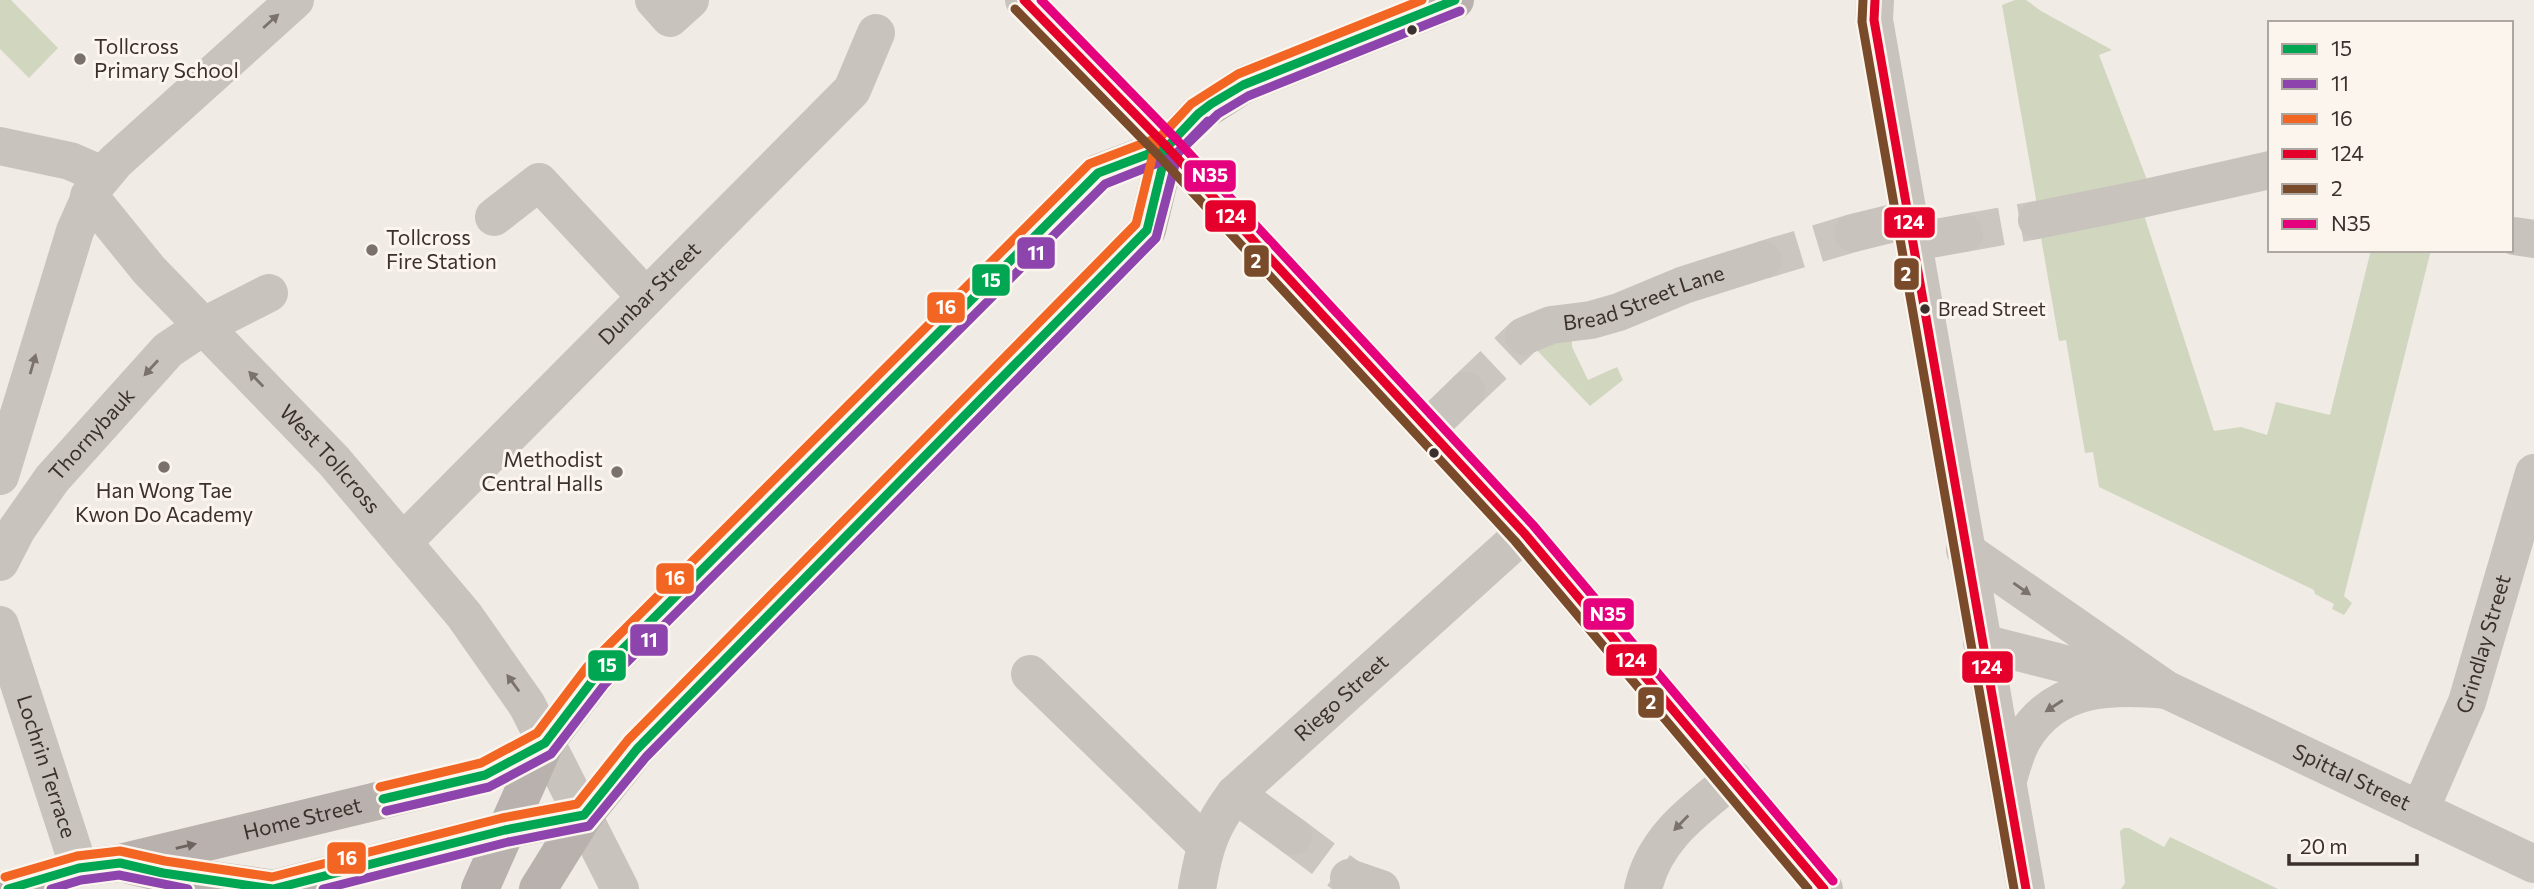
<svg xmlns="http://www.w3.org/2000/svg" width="2534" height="889" font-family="Commissioner,sans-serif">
  <rect width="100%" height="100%" fill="#f0ebe5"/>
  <path fill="#d1d6bf" d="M 0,0 L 11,0 L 58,48 L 29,78 L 0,49 Z
    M 2015,0 L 2026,0 L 2041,11 L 2112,50 L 2099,55 L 2149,185 L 2035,203 L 2036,199 L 2002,5 Z
    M 2143,212 L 2214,431 L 2241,427 L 2267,435 L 2276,402 L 2330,415 L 2371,250 L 2431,250 L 2344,596 L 2352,603 L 2344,615 L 2332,609 L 2334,604 L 2315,594 L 2314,590 L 2099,487 L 2093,452 L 2085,453 L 2066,340 L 2059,341 L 2040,232 Z
    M 1572,338 L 1572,347 L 1588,380 L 1617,367 L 1623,380 L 1590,406 L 1531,344 Z
    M 2124,828 L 2129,828 L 2164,847 L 2170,837 L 2278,889 L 2121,889 L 2125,883 L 2120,831 Z"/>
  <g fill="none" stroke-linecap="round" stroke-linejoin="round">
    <path stroke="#ccc6c0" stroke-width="38" stroke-dasharray="38 19" stroke-linecap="butt" d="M 1964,233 L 2037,220
      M 1763,260 L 1853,233
      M 1466,391 L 1524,336
      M 1293,836 L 1349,878"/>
    <g stroke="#c9c3be" stroke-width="38">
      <path d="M 654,0 L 670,18 L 690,0"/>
      <path d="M 1024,0 L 1167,147 L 1524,533 L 1824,889"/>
      <path d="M 1875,0 L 1874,20 L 2026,889"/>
      <path d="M 0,146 L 70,161 L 102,175"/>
      <path id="s1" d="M 89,196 L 149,270 L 334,461 L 464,615 L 527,705 L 620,889"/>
      <path d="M 494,217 L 539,182 L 646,297"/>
      <path d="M 2037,220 L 2141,199 L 2270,170"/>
      <path d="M 1853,233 L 1910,219"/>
      <path d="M 2514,236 L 2534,239"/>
      <path d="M 1914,242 L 1964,233"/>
      <path id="s2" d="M 1524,336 L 1551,325 L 1591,320 L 1619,312 L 1684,285 L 1763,260"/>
      <path d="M 1428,428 L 1466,391"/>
      <path d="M 0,476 L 75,231 L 95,186 L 115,162 L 295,0"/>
      <path id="s3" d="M 403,542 L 852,90 L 876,33"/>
      <path id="s4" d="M 1965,550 L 2167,690 L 2534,864"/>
      <path id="s5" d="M 0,562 L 17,529 L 52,479 L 168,350 L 204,326 L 269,293"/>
      <path id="s6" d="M 0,625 L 79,868"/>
      <path d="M 1982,643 L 2128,680"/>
      <path d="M 1030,674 L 1206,845"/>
      <path d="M 2008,780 C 2012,766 2016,751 2023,739 C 2055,685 2111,685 2167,690"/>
      <path d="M 1235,794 L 1293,836"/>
      <path id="s7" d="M 2420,810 L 2467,702 L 2534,473"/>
      <path d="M 1349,878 L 1381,889"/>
      <path id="s8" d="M 1197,889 C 1204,848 1210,827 1235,794 L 1524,533"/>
      <path d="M 1643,889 C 1654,838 1695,810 1733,779"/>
    </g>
    <g stroke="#b8b1ad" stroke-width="38">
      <path d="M 129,865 L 163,873 L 275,889"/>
      <path id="s9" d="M 8,889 L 79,868 L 120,863 L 485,775 L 545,743"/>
      <path d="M 273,889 L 505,830 L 584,815"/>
      <path d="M 480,889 L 545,743 L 596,676 L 1098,173 L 1167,147 L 1198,114 L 1243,85 L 1455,0"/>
      <path d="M 538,889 L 584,815 L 637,749 L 1147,230 L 1167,147"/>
    </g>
    <g stroke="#fbf5ee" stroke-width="14">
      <path id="bus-1" d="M 383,799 L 485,775 L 545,743 L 596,676 L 1098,173 L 1167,147 L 1199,113
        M 8,889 L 79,868 L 120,863 L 163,873 L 273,889 L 505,830 L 584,815 L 637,749 L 1147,230 L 1167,147 L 1198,114 L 1211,104 L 1243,85 L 1455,0"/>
    </g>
    <g stroke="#fbf5ee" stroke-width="14">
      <path id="bus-2" d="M 386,811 L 489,787 L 551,754 L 605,684 L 1105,184 L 1173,157 L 1208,121
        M 51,889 L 81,880 L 119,875 L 188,889
        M 323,889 L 508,842 L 589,826 L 646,757 L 1156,238 L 1178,153 L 1218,114 L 1248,96 L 1460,11"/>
    </g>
    <g stroke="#fbf5ee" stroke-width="14">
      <path id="bus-3" d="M 380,787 L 481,763 L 537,733 L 587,667 L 1089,164 L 1160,137 L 1190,105
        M 5,877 L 77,856 L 120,851 L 165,861 L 272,877 L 502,818 L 577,804 L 628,740 L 1136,224 L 1156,142 L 1191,104 L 1238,74 L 1422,0"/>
    </g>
    <g stroke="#fbf5ee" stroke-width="14">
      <path id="bus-4" d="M 1024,0 L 1167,147 L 1524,533 L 1824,889
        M 1875,0 L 1874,20 L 2026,889"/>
    </g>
    <g stroke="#fbf5ee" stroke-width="14">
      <path id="bus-5" d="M 1863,0 L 1862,22 L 2014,889
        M 1015,9 L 1158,155 L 1515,541 L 1808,889"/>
    </g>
    <g stroke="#fbf5ee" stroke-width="14">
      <path id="bus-6" d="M 1041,0 L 1176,139 L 1533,525 L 1833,881"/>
    </g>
    <use href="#bus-1" stroke="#00a651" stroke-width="9"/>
    <use href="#bus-2" stroke="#8e44ad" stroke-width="9"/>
    <use href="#bus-3" stroke="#f26522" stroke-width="9"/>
    <use href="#bus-4" stroke="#e4002b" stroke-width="9"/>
    <use href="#bus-5" stroke="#7a4b2a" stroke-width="9"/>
    <use href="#bus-6" stroke="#e5007d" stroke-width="9"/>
  </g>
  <defs><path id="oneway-solid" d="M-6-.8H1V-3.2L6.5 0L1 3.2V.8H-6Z" transform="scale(1.75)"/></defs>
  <g fill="#7b726d">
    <use href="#oneway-solid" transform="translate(271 21) rotate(-42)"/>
    <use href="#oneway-solid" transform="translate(33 364) rotate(-74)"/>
    <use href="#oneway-solid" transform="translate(151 368) rotate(132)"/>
    <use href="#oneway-solid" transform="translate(256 379) rotate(-134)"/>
    <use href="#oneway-solid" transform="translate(2022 589) rotate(35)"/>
    <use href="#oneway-solid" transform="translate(513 683) rotate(-126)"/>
    <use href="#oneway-solid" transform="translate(2054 706) rotate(147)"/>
    <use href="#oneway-solid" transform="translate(1681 823) rotate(134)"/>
  </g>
  <use fill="#6d645f" href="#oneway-solid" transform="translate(186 846) rotate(-13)"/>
  <g fill="#3b302b" stroke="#fbf5ee" stroke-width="2.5">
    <circle cx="1412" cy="30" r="6"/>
    <circle cx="1925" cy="309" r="6"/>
    <circle cx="1434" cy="453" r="6"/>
  </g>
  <g fill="#7a716c" stroke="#fbf5ee" stroke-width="2.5">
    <circle cx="80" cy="59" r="7"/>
    <circle cx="372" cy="250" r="7"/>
    <circle cx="164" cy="467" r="7"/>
    <circle cx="617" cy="472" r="7"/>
  </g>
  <g text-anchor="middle" stroke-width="6" stroke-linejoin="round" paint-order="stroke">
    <g font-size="19" fill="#3b302b" stroke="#fbf5ee" text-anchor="start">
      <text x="1938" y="316">Bread Street</text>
    </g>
    <g font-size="21" fill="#3b302b" stroke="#fbf5ee" text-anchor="start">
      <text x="94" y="54">Tollcross<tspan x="94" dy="24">Primary School</tspan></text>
      <text x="386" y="245">Tollcross<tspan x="386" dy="24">Fire Station</tspan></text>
      <text x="603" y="467" text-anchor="end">Methodist<tspan x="603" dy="24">Central Halls</tspan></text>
      <text x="164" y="498" text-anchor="middle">Han Wong Tae<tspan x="164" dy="24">Kwon Do Academy</tspan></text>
    </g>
    <g font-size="21" fill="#3b302b" stroke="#fbf5ee">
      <text dy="7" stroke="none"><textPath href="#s3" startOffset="350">Dunbar Street</textPath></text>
      <text dy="7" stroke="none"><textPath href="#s2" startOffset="126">Bread Street Lane</textPath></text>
      <text dy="7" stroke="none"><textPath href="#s5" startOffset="158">Thornybauk</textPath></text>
      <text dy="7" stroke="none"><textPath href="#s1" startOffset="357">West Tollcross</textPath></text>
      <text dy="7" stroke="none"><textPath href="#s7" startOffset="178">Grindlay Street</textPath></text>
      <text dy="7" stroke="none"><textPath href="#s8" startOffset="247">Riego Street</textPath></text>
      <text dy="7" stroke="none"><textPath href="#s6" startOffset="149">Lochrin Terrace</textPath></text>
      <text dy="7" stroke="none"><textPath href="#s4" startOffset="450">Spittal Street</textPath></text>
      <text dy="7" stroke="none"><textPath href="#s9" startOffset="303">Home Street</textPath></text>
    </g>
  </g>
  <g stroke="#fbf5ee" stroke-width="2.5">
    <rect x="1183" y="159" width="54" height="34" rx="7" fill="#e5007d"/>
    <rect x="1204" y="199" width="53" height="34" rx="7" fill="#e4002b"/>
    <rect x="1883" y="206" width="53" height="33" rx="7" fill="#e4002b"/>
    <rect x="1016" y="236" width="40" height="34" rx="7" fill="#8e44ad"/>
    <rect x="1243" y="244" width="27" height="34" rx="7" fill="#7a4b2a"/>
    <rect x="1893" y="257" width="27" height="34" rx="7" fill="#7a4b2a"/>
    <rect x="971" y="263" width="40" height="34" rx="7" fill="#00a651"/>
    <rect x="926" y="291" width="40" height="33" rx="7" fill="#f26522"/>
    <rect x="655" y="562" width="40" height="33" rx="7" fill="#f26522"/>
    <rect x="1582" y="597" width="53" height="34" rx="7" fill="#e5007d"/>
    <rect x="629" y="623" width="40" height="34" rx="7" fill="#8e44ad"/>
    <rect x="1605" y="643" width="53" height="34" rx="7" fill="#e4002b"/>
    <rect x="587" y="649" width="40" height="33" rx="7" fill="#00a651"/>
    <rect x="1961" y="650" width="53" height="34" rx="7" fill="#e4002b"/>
    <rect x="1637" y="686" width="28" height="33" rx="7" fill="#7a4b2a"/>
    <rect x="326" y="841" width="41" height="34" rx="7" fill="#f26522"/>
  </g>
  <g font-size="19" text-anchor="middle" font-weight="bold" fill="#fff">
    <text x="1210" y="182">N35</text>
    <text x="1231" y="223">124</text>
    <text x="1909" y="229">124</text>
    <text x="1036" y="260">11</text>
    <text x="1256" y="268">2</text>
    <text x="1906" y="281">2</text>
    <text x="991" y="287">15</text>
    <text x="946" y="314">16</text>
    <text x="675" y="585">16</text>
    <text x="1608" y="621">N35</text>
    <text x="649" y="647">11</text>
    <text x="1631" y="667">124</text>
    <text x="607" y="672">15</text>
    <text x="1987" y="674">124</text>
    <text x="1651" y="709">2</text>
    <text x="347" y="865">16</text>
  </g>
  <rect x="2268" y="21" width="245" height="231" fill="#fbf5ee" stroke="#aea6a0" stroke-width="2"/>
  <rect x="2282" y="44" width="35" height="10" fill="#00a651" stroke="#aea6a0" stroke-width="2"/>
  <text x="2331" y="56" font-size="21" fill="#3b302b">15</text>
  <rect x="2282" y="79" width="35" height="10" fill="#8e44ad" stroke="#aea6a0" stroke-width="2"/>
  <text x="2331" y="91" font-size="21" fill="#3b302b">11</text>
  <rect x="2282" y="114" width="35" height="10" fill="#f26522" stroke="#aea6a0" stroke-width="2"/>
  <text x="2331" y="126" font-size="21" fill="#3b302b">16</text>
  <rect x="2282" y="149" width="35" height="10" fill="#e4002b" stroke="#aea6a0" stroke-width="2"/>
  <text x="2331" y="161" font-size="21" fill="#3b302b">124</text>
  <rect x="2282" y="184" width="35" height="10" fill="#7a4b2a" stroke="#aea6a0" stroke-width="2"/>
  <text x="2331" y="196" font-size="21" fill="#3b302b">2</text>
  <rect x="2282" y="219" width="35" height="10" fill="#e5007d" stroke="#aea6a0" stroke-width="2"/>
  <text x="2331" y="231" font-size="21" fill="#3b302b">N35</text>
  <path d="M2289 854v10h128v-10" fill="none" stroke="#3b302b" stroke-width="3.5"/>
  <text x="2300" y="854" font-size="21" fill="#3b302b" stroke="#fbf5ee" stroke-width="5" paint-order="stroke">20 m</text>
</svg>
